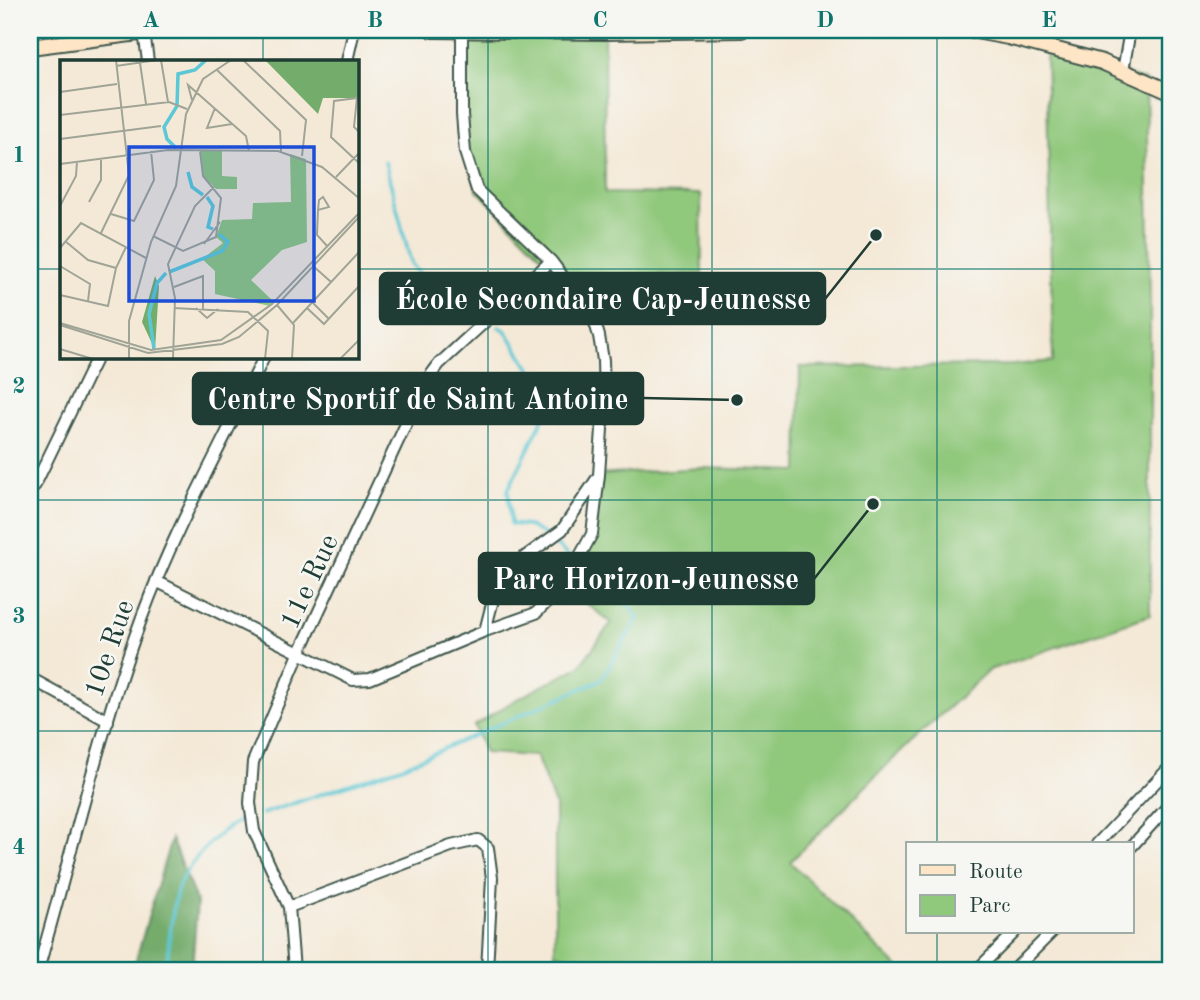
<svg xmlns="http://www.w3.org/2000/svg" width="1200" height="1000" font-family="'Old Standard TT',serif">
  <rect width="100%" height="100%" fill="#f6f6f2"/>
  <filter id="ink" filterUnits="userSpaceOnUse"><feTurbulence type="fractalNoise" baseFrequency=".0143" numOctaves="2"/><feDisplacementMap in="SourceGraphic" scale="14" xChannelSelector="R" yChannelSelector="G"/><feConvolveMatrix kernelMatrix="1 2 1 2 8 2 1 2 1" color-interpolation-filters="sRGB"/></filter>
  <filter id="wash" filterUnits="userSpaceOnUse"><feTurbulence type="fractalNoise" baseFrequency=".00686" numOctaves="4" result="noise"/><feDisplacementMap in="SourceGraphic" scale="28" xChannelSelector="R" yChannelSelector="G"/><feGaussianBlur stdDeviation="1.57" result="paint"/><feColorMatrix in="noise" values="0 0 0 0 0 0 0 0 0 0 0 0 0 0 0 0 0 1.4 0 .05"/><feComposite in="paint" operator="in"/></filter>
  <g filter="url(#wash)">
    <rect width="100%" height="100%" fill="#f4e9d7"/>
    <path fill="#90c87c" stroke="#588258" stroke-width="2" d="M 462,31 L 604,32 L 605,193 L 701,194 L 702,274 L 562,277 L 477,190 L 465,152 Z
      M 1046,47 L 1146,81 L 1150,294 L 1150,615 L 989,670 L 889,763 L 790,862 L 901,970 L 676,970 L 555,954 L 555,805 L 536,756 L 485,753 L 474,726 L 515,700 L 579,667 L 611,623 L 564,585 L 592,534 L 599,475 L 700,468 L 798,471 L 800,367 L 1013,365 L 1053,361 Z"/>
    <path fill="#74ac6c" stroke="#4a7450" stroke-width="2" d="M 171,839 L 197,903 L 192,970 L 133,970 Z"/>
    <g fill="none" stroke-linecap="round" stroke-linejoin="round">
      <path stroke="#5cc8d5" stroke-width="3.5" d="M 385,162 L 411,263 L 439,299 L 478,317
        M 499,327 L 505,330 L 542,387 L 542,421 L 508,490 L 511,524 L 529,526 L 547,536
        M 555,544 L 570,558
        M 262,814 L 404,766 L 601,680 L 638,618 L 625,599 L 581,568
        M 166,970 C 169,947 171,909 178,888 C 186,865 220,828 242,820"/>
    </g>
  </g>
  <g filter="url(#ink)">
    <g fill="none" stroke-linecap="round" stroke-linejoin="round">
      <g stroke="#3f574c" stroke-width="14">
        <path id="street" d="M 144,32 L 148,61
          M 347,61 L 354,30
          M 1123,71 L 1130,30
          M 30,490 L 35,485 L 97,357
          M 156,581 L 353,680 L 370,679 L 485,631 L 536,613 L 564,585 L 592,534 L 599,475 L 604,398 L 603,360 L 599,336 L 595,323 L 584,305 L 551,261 L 477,190 L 465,152 L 462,114 L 462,31
          M 485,631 L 497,584 L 508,569 L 562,530 L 598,477
          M 30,678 L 108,721
          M 1097,844 L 1170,767
          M 1132,846 L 1170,804
          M 289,907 L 451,846 L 478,840 L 488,848 L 492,878 L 487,970
          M 38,970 C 72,853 99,732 142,617 C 175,528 223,443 264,357
          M 294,970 L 289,907 L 254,831 L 250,803 L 253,762 L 299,654 L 425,383 L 439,364 L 551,261
          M 977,970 L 1015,932
          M 1014,970 L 1052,932"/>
      </g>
      <g stroke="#3f574c" stroke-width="18">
        <path id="secondary" d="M 432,30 L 604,32 L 742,30
          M 970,30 L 1008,37 L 1102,62 L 1170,92
          M 30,47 L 162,30"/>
      </g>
      <use href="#street" stroke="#fff" stroke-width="10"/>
      <use href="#secondary" stroke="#fde5c5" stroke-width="14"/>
    </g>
  </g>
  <path fill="none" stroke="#0f766e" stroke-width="2" stroke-opacity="0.55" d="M 263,30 L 263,61M 488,30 L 488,970M 712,30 L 712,970M 937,30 L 937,844M 30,269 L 61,269M 357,269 L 1170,269M 263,357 L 263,970M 30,500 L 1170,500M 30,731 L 1170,731M 937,932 L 937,970"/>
  <g text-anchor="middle" stroke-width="5" stroke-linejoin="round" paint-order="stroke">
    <g font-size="28" fill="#1f3d34" stroke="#f6f6f2">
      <text transform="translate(308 581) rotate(-65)" y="10">11e Rue</text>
      <text transform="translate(108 648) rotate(-71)" y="10">10e Rue</text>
    </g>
  </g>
  <g transform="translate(60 60)">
    <rect width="299" height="299" fill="#f4e9d7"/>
    <path d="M 140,91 L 162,91 L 162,116 L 177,117 L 177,129 L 156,129 L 143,116 ZM 230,94 L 246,99 L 247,182 L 222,190 L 191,220 L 214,242 L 210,246 L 155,234 L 155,211 L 142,199 L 163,183 L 156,177 L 162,160 L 192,159 L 193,143 L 231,142 Z" fill="#90c87c"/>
    <path d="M 205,0 L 299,0 L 299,38 L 263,38 L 258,54 ZM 95,216 L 99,226 L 95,290 L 82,262 Z" fill="#74ac6c"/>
    <path fill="none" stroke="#5cc8d5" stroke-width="3.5" d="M 116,88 L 107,79 L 104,67 L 117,46 L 118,14 L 135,10 L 146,0M 128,112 L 132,127 L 143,135M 147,137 L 153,146 L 148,167 L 153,169M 109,212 L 162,191 L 168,182 L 159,174M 94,289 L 89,254 L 97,223 L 106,213"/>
    <path fill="none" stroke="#9fa496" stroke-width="2" d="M 101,0 L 108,42M 183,0 L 246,60 L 242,96M 80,3 L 86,44M 56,6 L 97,0M 156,9 L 220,71 L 221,92M 0,32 L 57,24M 132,40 L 128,25 L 186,76 L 189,91M 155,48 L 147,68 L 172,64M 0,55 L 109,42 L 127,49M 300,73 L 294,67 L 297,38 L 274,41 L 271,77 L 300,104M 0,79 L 101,66M 0,104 L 108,90 L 218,91 L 262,107 L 300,139M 276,117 L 300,92M 29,142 L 41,120 L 41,98M 0,146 L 16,116 L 17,102M 258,150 L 269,147 L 263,137 L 259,140 L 258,150 L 257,175 L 268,187M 51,154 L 74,161 L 94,120 L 91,91M 41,173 L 69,115 L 56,0M 93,176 L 123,191 L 156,177 L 161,138 L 143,116 L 140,91M 5,181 L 28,200 L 56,208M 144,184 L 160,162M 0,188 L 21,163 L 86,198M 252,205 L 271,222M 0,206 L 30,224 L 28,241M 114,227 L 143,216 L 143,249M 0,235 L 48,246 L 56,208 L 66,187M 253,243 L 269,259M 217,245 L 234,265 L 232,299M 114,248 L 188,252 L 208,271 L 205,299M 136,248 L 147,258 L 158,249M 247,248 L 264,264 L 300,225M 0,263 L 91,290 L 161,280 L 212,244 L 300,152M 233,263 L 300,191M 0,265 L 88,293 L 162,284 L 179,277 L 217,245 L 300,156M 0,289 L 33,299M 69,299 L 69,261 L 91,182 L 116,126 L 126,54 L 143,19 L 171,0M 113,299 L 115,238 L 108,204 L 135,146 L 154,127M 280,299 L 300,279"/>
    <path fill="#1d4ed8" fill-opacity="0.15" stroke="#1d4ed8" stroke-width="3.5" d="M 69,87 L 254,87 L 254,241 L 69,241 Z"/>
    <rect width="299" height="299" fill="none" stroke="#1f3d34" stroke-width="3.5"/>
  </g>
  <path fill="none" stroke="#1f3d34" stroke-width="2.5" d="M876 235L825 299M737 400L643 398M873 504L814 579"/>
  <g fill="#1f3d34" stroke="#f6f6f2" stroke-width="2.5">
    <circle cx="876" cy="235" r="7"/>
    <circle cx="737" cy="400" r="7"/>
    <circle cx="873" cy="504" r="7"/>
  </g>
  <g fill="#1f3d34" stroke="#1f3d34" stroke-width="2.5">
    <rect x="380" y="273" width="445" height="51" rx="7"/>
    <rect x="193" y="373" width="450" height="51" rx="7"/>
    <rect x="479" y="553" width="335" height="51" rx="7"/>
  </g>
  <g font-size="30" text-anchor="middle" font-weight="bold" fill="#fff">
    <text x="603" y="309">École Secondaire Cap-Jeunesse</text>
    <text x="418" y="409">Centre Sportif de Saint Antoine</text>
    <text x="646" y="589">Parc Horizon-Jeunesse</text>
  </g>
  <rect width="1200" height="1000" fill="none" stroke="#f6f6f2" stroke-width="77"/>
  <rect x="906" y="842" width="228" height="91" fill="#f6f6f2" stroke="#a0aca6" stroke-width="2"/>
  <rect x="920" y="865" width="35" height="10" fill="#fde5c5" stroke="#a0aca6" stroke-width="2"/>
  <text x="969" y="878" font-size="21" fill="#1f3d34">Route</text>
  <rect x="920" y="895" width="35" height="21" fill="#90c87c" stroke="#a0aca6" stroke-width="2"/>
  <text x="969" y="912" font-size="21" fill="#1f3d34">Parc</text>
  <rect x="38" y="38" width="1124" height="924" fill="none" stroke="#0f766e" stroke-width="2.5"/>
  <g font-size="23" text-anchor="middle" font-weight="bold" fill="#0f766e">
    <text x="151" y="27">A</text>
    <text x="375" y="27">B</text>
    <text x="600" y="27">C</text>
    <text x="825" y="27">D</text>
    <text x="1049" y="27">E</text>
    <text x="19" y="162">1</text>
    <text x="19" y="393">2</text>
    <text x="19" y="623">3</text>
    <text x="19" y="854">4</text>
  </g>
</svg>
